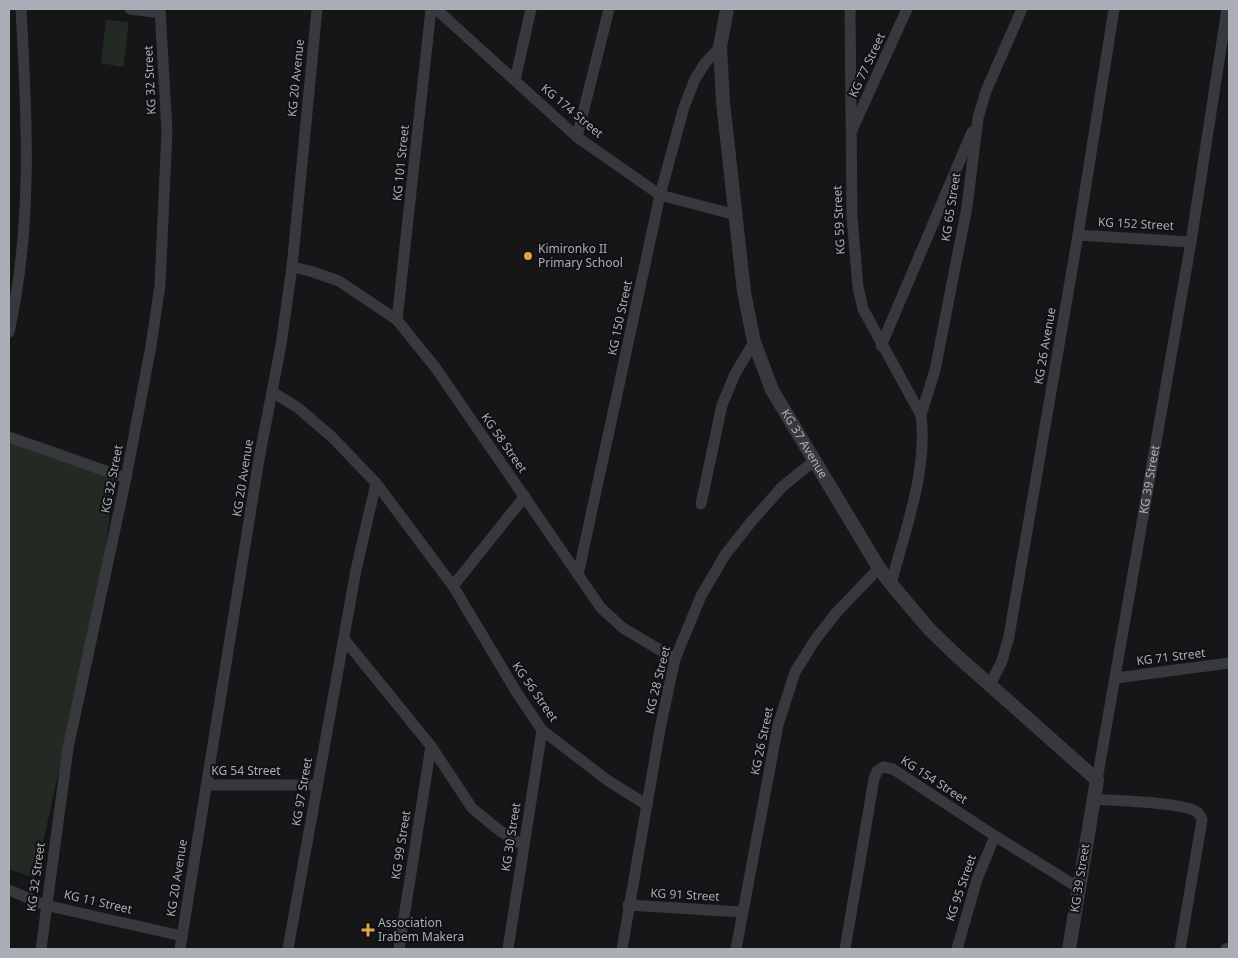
<svg xmlns="http://www.w3.org/2000/svg" width="1238" height="958" font-family="'Noto Sans',sans-serif">
  <rect width="100%" height="100%" fill="#161618"/>
  <path fill="#232a24" d="M 106,20 L 129,22 L 123,67 L 101,63 Z
    M 9,438 L 116,471 L 100,586 L 35,878 L 9,869 Z"/>
  <g fill="none" stroke-linecap="round" stroke-linejoin="round">
    <g stroke="#38393c" stroke-width="11">
      <path d="M 130,9 L 160,13"/>
      <path d="M 436,9 L 577,137 L 660,195 L 736,215"/>
      <path d="M 850,9 L 852,217 L 858,287 L 863,309 L 921,415 C 928,471 905,530 891,584"/>
      <path d="M 515,80 L 531,9"/>
      <path d="M 852,130 L 907,9"/>
      <path d="M 577,137 L 609,9"/>
      <path d="M 1078,235 L 1191,242"/>
      <path d="M 292,267 L 310,271 L 339,281 L 397,320 L 435,367 L 601,608 L 623,628 L 675,659"/>
      <path d="M 397,320 L 431,9"/>
      <path d="M 9,332 C 33,225 27,117 21,9"/>
      <path d="M 881,346 L 972,132"/>
      <path d="M 272,392 L 297,407 L 332,437 L 376,483 L 453,586 L 517,693 L 542,730 L 607,780 L 647,805"/>
      <path d="M 921,415 L 935,370 L 967,207 L 978,118 L 986,91 L 1022,9"/>
      <path d="M 9,437 L 126,478"/>
      <path d="M 701,504 L 722,405 L 735,374 L 754,342"/>
      <path d="M 578,575 L 660,195 L 684,107 L 695,79 L 705,63 L 720,47"/>
      <path d="M 453,586 L 525,496"/>
      <path d="M 344,639 L 431,746 L 472,808 L 500,831 L 523,845"/>
      <path d="M 1116,678 L 1229,663"/>
      <path d="M 990,685 L 1002,661 L 1009,636 L 1078,235 L 1114,9"/>
      <path id="s1" d="M 1097,780 L 1191,242 L 1227,9"/>
      <path d="M 206,785 L 317,785"/>
      <path d="M 1093,799 C 1116,801 1178,802 1196,811 C 1199,813 1201,817 1202,820 L 1180,949"/>
      <path d="M 9,890 L 45,905 L 182,936"/>
      <path d="M 628,905 L 741,912"/>
      <path d="M 41,949 L 68,748 L 126,478 L 151,346 L 160,285 L 167,131 L 160,9"/>
      <path d="M 180,949 L 259,459 L 281,345 L 292,267 L 317,9"/>
      <path d="M 288,949 L 356,570 L 376,483"/>
      <path d="M 399,949 L 431,746"/>
      <path d="M 508,949 L 542,730"/>
      <path d="M 622,949 L 660,729 L 675,659 L 701,596 L 725,555 L 751,522 L 782,487 L 814,461"/>
      <path d="M 736,949 L 778,725 L 795,672 L 815,640 L 836,613 L 879,568"/>
      <path d="M 845,949 L 874,779 L 877,771 L 883,767 L 893,769 L 995,836 L 1079,888"/>
      <path d="M 957,949 L 977,879 L 995,836"/>
      <path d="M 1226,949 L 1229,948"/>
    </g>
    <path stroke="#38393c" stroke-width="14" id="s2" d="M 727,9 L 720,47 L 723,102 L 744,292 L 754,342 L 772,390 L 879,568 L 891,584 L 930,630 L 956,655 L 1097,780 L 1069,949"/>
  </g>
  <g fill="#dca54b" stroke="#111113" stroke-width="2">
    <circle cx="528" cy="256" r="5"/>
    <path d="M365.5 922.5h5v5h5v5h-5v5h-5v-5h-5v-5h5z"/>
  </g>
  <g text-anchor="middle" stroke-width="4" stroke-linejoin="round" paint-order="stroke">
    <g font-size="12" fill="#aaaeb6" stroke="#111113">
      <text transform="translate(867 65) rotate(-65)" y="4">KG 77 Street</text>
      <text transform="translate(296 78) rotate(-84)" y="4">KG 20 Avenue</text>
      <text transform="translate(150 80) rotate(-93)" y="4">KG 32 Street</text>
      <text transform="translate(572 111) rotate(40)" y="4">KG 174 Street</text>
      <text transform="translate(401 163) rotate(-84)" y="4">KG 101 Street</text>
      <text transform="translate(951 207) rotate(-81)" y="4">KG 65 Street</text>
      <text transform="translate(839 220) rotate(-93)" y="4">KG 59 Street</text>
      <text transform="translate(1136 224) rotate(3)" y="4">KG 152 Street</text>
      <text transform="translate(620 318) rotate(-78)" y="4">KG 150 Street</text>
      <text transform="translate(1045 346) rotate(-80)" y="4">KG 26 Avenue</text>
      <text transform="translate(504 443) rotate(55)" y="4">KG 58 Street</text>
      <text dy="4" stroke="none"><textPath href="#s2" startOffset="450">KG 37 Avenue</textPath></text>
      <text transform="translate(243 478) rotate(-81)" y="4">KG 20 Avenue</text>
      <text transform="translate(112 479) rotate(-79)" y="4">KG 32 Street</text>
      <text dy="4" stroke="none"><textPath href="#s1" startOffset="305">KG 39 Street</textPath></text>
      <text transform="translate(1171 657) rotate(-7)" y="4">KG 71 Street</text>
      <text transform="translate(658 680) rotate(-76)" y="4">KG 28 Street</text>
      <text transform="translate(535 692) rotate(55)" y="4">KG 56 Street</text>
      <text transform="translate(762 741) rotate(-78)" y="4">KG 26 Street</text>
      <text x="246" y="775">KG 54 Street</text>
      <text transform="translate(934 780) rotate(33)" y="4">KG 154 Street</text>
      <text transform="translate(302 792) rotate(-80)" y="4">KG 97 Street</text>
      <text transform="translate(511 837) rotate(-81)" y="4">KG 30 Street</text>
      <text transform="translate(401 845) rotate(-81)" y="4">KG 99 Street</text>
      <text transform="translate(36 877) rotate(-82)" y="4">KG 32 Street</text>
      <text transform="translate(177 878) rotate(-81)" y="4">KG 20 Avenue</text>
      <text transform="translate(1080 878) rotate(-81)" y="4">KG 39 Street</text>
      <text transform="translate(961 888) rotate(-71)" y="4">KG 95 Street</text>
      <text transform="translate(685 895) rotate(3)" y="4">KG 91 Street</text>
      <text transform="translate(98 902) rotate(13)" y="4">KG 11 Street</text>
    </g>
    <g font-size="12" fill="#aaaeb6" stroke="#111113" text-anchor="start">
      <text x="538" y="253">Kimironko II<tspan x="538" dy="14">Primary School</tspan></text>
      <text x="378" y="927">Association<tspan x="378" dy="14">Irabem Makera</tspan></text>
    </g>
  </g>
  <rect width="1238" height="958" fill="none" stroke="#aaaeb6" stroke-width="20"/>
</svg>
